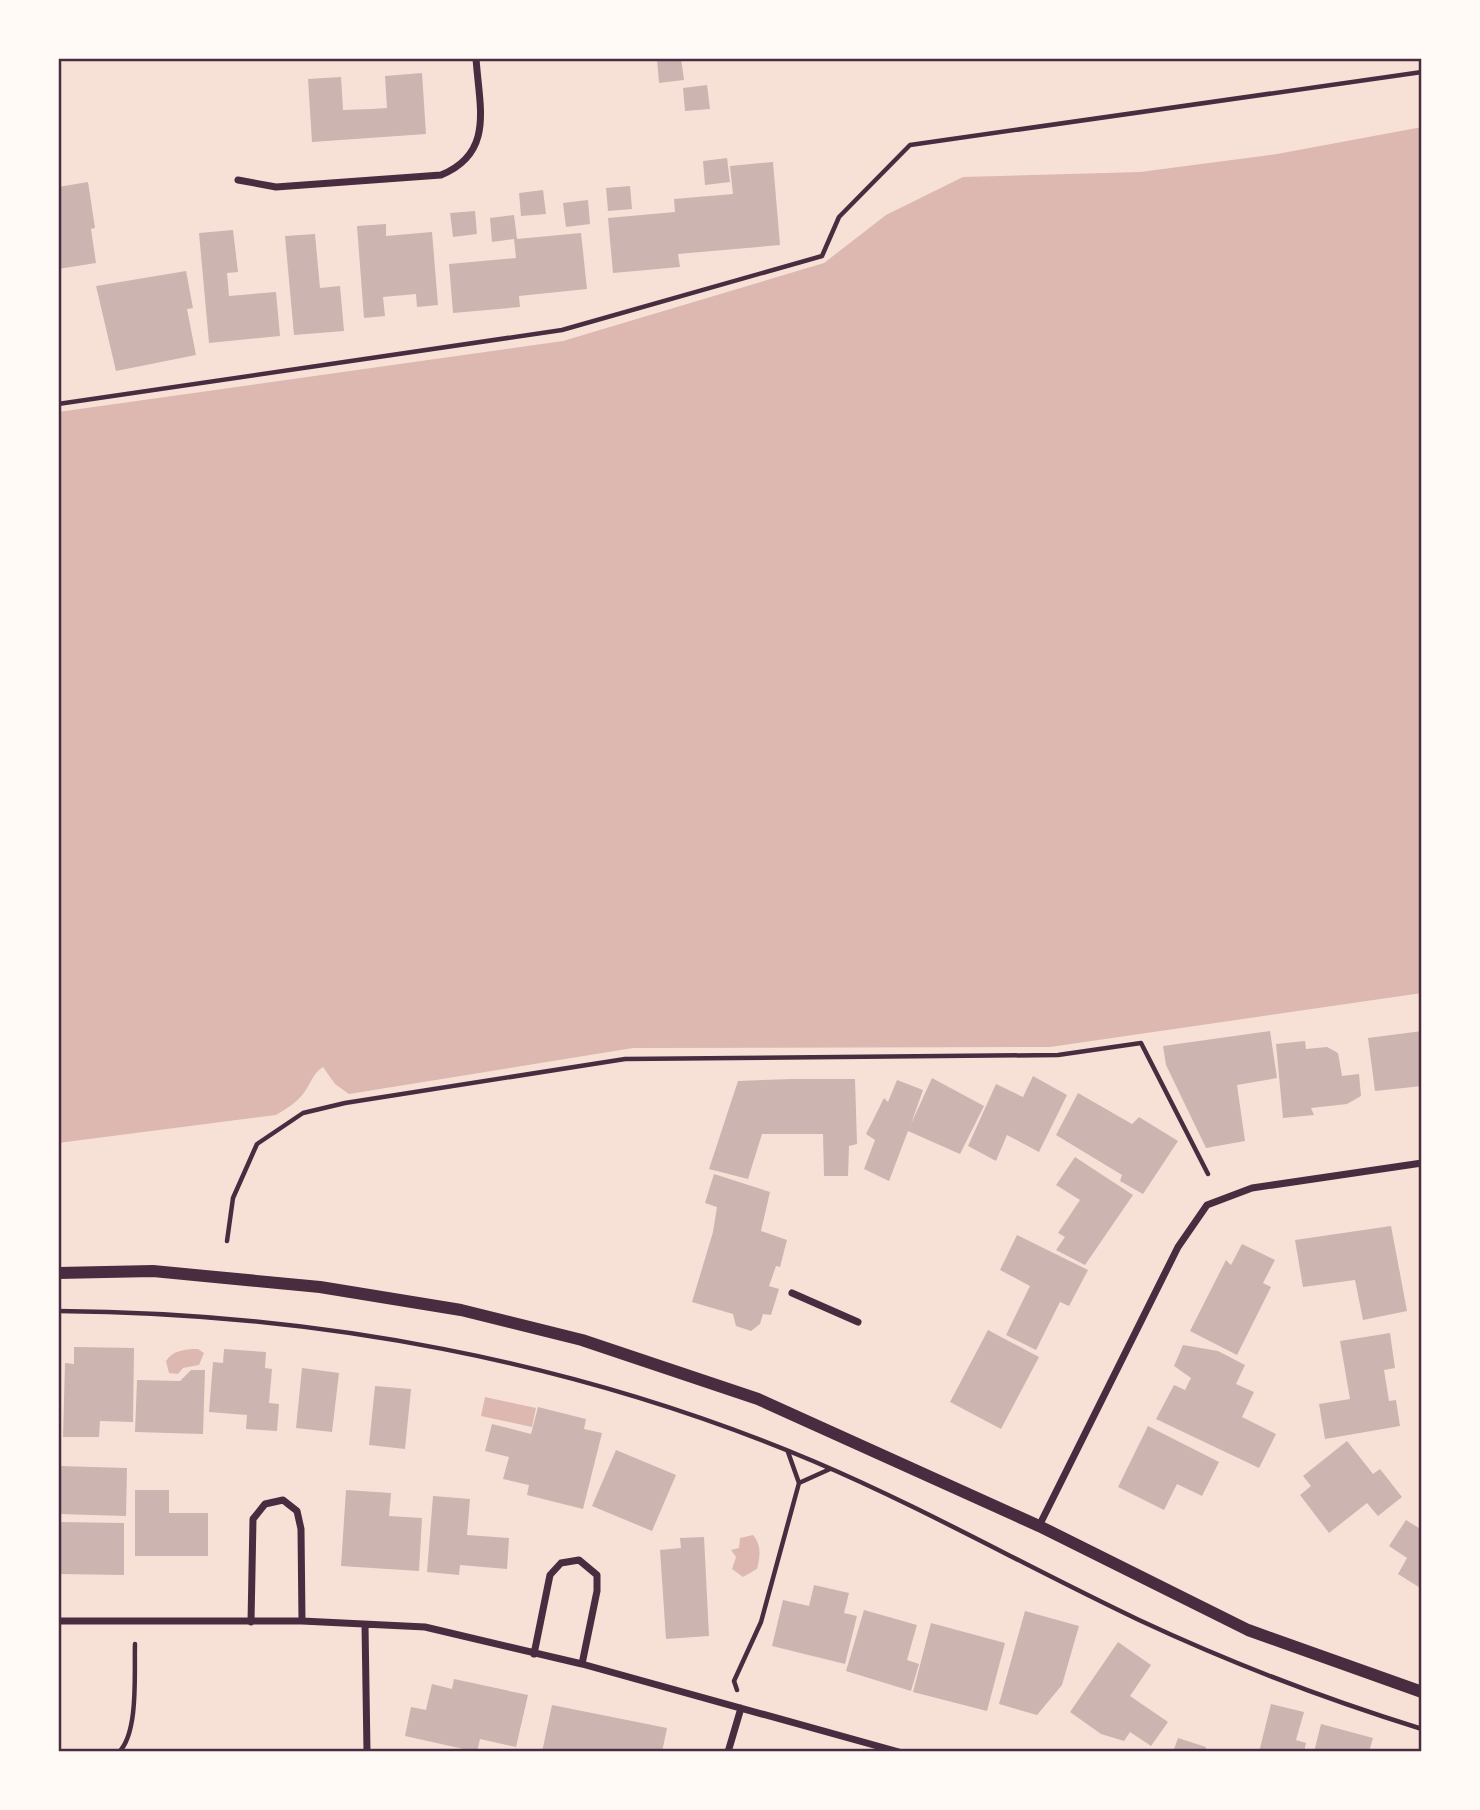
<svg xmlns="http://www.w3.org/2000/svg" width="1480" height="1810" font-family="'IBM Plex Sans',sans-serif">
  <rect width="100%" height="100%" fill="#f7e1d7"/>
  <path fill="#dcb8b0" d="M 1422,127 L 1422,993 L 1050,1047 L 633,1048 L 349,1094 L 335,1084 L 323,1067 C 312,1074 311,1084 303,1094 C 296,1103 286,1109 276,1115 L 58,1143 L 58,412 L 563,341 L 824,263 L 886,215 L 963,177 L 1140,172 L 1277,154 Z
    M 198,1349 L 204,1353 L 199,1365 L 183,1368 L 178,1374 L 169,1373 L 166,1361 C 173,1350 186,1349 198,1349 Z
    M 485,1397 L 536,1408 L 532,1427 L 481,1416 Z
    M 753,1535 C 762,1546 760,1556 757,1569 L 743,1577 L 732,1569 L 736,1557 L 731,1550 L 739,1548 L 740,1538 Z"/>
  <path fill="#ccb4b1" d="M 671,58 L 681,58 L 684,80 L 659,83 L 657,59 Z
    M 422,73 L 426,134 L 312,142 L 308,79 L 341,77 L 343,110 L 371,109 L 387,108 L 385,76 Z
    M 707,85 L 710,109 L 685,111 L 683,88 Z
    M 727,158 L 730,182 L 705,185 L 703,161 Z
    M 773,162 L 780,245 L 678,254 L 680,267 L 613,273 L 608,218 L 675,212 L 674,199 L 733,194 L 730,166 Z
    M 88,182 L 95,228 L 91,229 L 96,263 L 58,269 L 58,187 Z
    M 630,186 L 632,209 L 608,211 L 606,188 Z
    M 543,190 L 546,214 L 521,216 L 519,193 Z
    M 588,200 L 590,224 L 566,227 L 563,203 Z
    M 475,211 L 477,234 L 453,237 L 450,213 Z
    M 514,215 L 517,239 L 581,233 L 587,289 L 519,296 L 520,307 L 453,313 L 449,264 L 516,258 L 514,239 L 492,242 L 490,218 Z
    M 386,224 L 386,236 L 432,232 L 438,305 L 417,307 L 416,294 L 383,297 L 385,316 L 364,318 L 357,226 Z
    M 233,230 L 238,272 L 227,273 L 229,296 L 276,292 L 280,336 L 209,343 L 199,233 Z
    M 315,234 L 320,288 L 340,286 L 344,331 L 294,335 L 285,236 Z
    M 186,271 L 193,308 L 187,309 L 196,355 L 116,371 L 96,286 Z
    M 1270,1031 L 1277,1078 L 1237,1085 L 1245,1141 L 1206,1148 L 1166,1065 L 1163,1046 Z
    M 1422,1031 L 1422,1086 L 1375,1091 L 1368,1038 Z
    M 1305,1041 L 1306,1049 L 1327,1047 L 1338,1053 L 1342,1076 L 1359,1074 L 1361,1096 L 1347,1104 L 1311,1108 L 1314,1115 L 1283,1118 L 1276,1044 Z
    M 1033,1076 L 1067,1095 L 1039,1152 L 1007,1135 L 996,1161 L 968,1146 L 996,1084 L 1023,1097 Z
    M 932,1078 L 984,1106 L 960,1154 L 908,1131 L 889,1181 L 864,1169 L 875,1140 L 866,1134 L 884,1098 L 888,1102 L 897,1080 L 923,1090 L 911,1124 Z
    M 792,1079 L 855,1079 L 857,1144 L 849,1146 L 848,1176 L 824,1176 L 823,1134 L 762,1134 L 748,1179 L 709,1169 L 738,1081 Z
    M 1078,1093 L 1132,1124 L 1139,1117 L 1178,1141 L 1143,1194 L 1120,1181 L 1122,1175 L 1056,1135 Z
    M 1075,1157 L 1133,1195 L 1085,1265 L 1056,1250 L 1065,1237 L 1058,1233 L 1080,1200 L 1056,1185 Z
    M 714,1174 L 770,1192 L 761,1231 L 787,1240 L 780,1267 L 776,1266 L 769,1286 L 779,1289 L 771,1315 L 763,1314 L 760,1324 L 751,1331 L 736,1326 L 733,1314 L 692,1302 L 713,1232 L 717,1207 L 705,1203 Z
    M 1391,1226 L 1407,1311 L 1363,1320 L 1355,1280 L 1303,1287 L 1295,1240 Z
    M 1017,1235 L 1088,1270 L 1069,1306 L 1060,1302 L 1036,1350 L 1006,1335 L 1030,1286 L 1000,1270 Z
    M 1242,1244 L 1275,1260 L 1263,1283 L 1271,1287 L 1237,1355 L 1190,1331 L 1226,1260 L 1231,1265 Z
    M 988,1330 L 1039,1357 L 1001,1429 L 950,1402 Z
    M 1390,1333 L 1395,1368 L 1384,1370 L 1389,1401 L 1396,1400 L 1400,1426 L 1325,1439 L 1319,1404 L 1350,1399 L 1340,1341 Z
    M 1183,1345 L 1218,1351 L 1245,1365 L 1236,1384 L 1254,1392 L 1242,1417 L 1276,1434 L 1259,1468 L 1156,1419 L 1174,1385 L 1185,1390 L 1191,1378 L 1174,1366 Z
    M 74,1347 L 134,1348 L 133,1422 L 100,1421 L 99,1437 L 63,1437 L 65,1363 L 74,1364 Z
    M 224,1349 L 266,1352 L 265,1368 L 272,1369 L 269,1403 L 279,1404 L 277,1431 L 246,1429 L 247,1415 L 209,1412 L 213,1362 L 223,1363 Z
    M 302,1368 L 339,1373 L 332,1432 L 296,1428 Z
    M 191,1370 L 205,1370 L 203,1434 L 135,1432 L 137,1380 L 180,1381 Z
    M 375,1386 L 411,1389 L 405,1449 L 369,1445 Z
    M 538,1407 L 586,1419 L 584,1429 L 602,1433 L 583,1509 L 527,1495 L 529,1485 L 503,1479 L 509,1457 L 485,1451 L 492,1424 L 531,1434 Z
    M 1148,1426 L 1219,1462 L 1202,1496 L 1177,1484 L 1164,1510 L 1118,1487 Z
    M 1347,1441 L 1373,1474 L 1380,1469 L 1402,1497 L 1378,1516 L 1367,1503 L 1329,1533 L 1300,1495 L 1311,1486 L 1303,1476 Z
    M 616,1450 L 676,1475 L 652,1531 L 592,1506 Z
    M 60,1466 L 127,1468 L 126,1516 L 59,1514 Z
    M 135,1490 L 169,1490 L 169,1513 L 208,1513 L 208,1556 L 135,1556 Z
    M 346,1490 L 391,1493 L 389,1516 L 422,1518 L 419,1571 L 341,1566 Z
    M 433,1496 L 470,1499 L 467,1535 L 509,1538 L 507,1569 L 460,1565 L 459,1575 L 427,1572 Z
    M 1406,1520 L 1422,1530 L 1422,1589 L 1398,1574 L 1407,1558 L 1389,1546 Z
    M 58,1522 L 124,1523 L 124,1575 L 58,1574 Z
    M 704,1537 L 709,1636 L 666,1639 L 660,1550 L 681,1548 L 680,1538 Z
    M 814,1585 L 849,1593 L 844,1613 L 857,1616 L 845,1664 L 772,1646 L 783,1600 L 809,1606 Z
    M 864,1610 L 917,1625 L 907,1660 L 919,1664 L 911,1691 L 846,1671 Z
    M 1025,1611 L 1079,1626 L 1062,1685 L 1037,1715 L 999,1704 Z
    M 931,1623 L 1005,1643 L 987,1711 L 913,1692 Z
    M 1118,1642 L 1151,1665 L 1130,1696 L 1168,1722 L 1151,1746 L 1130,1732 L 1124,1741 L 1101,1734 L 1070,1712 Z
    M 454,1679 L 528,1695 L 516,1747 L 480,1739 L 477,1752 L 405,1736 L 411,1707 L 426,1710 L 432,1684 L 452,1689 Z
    M 1271,1704 L 1304,1712 L 1296,1740 L 1306,1743 L 1304,1752 L 1259,1752 Z
    M 552,1705 L 667,1728 L 662,1752 L 542,1752 Z
    M 1321,1724 L 1373,1738 L 1369,1752 L 1314,1752 Z
    M 1178,1738 L 1206,1747 L 1205,1752 L 1173,1752 Z"/>
  <g fill="none" stroke-linecap="round" stroke-linejoin="round">
    <path stroke="#4a2c40" stroke-width="4.5" d="M 58,404 L 562,330 L 822,256 L 839,217 L 910,145 L 1422,72
      M 227,1241 L 233,1198 L 257,1144 L 303,1113 L 345,1103 L 625,1059 L 1058,1055 L 1141,1043 L 1208,1174
      M 58,1311 C 316,1313 574,1360 813,1461 C 924,1508 1029,1568 1139,1620 C 1231,1663 1325,1699 1422,1729
      M 788,1452 L 799,1483 L 830,1469
      M 737,1690 L 734,1681 L 761,1622 L 799,1483
      M 119,1752 C 139,1732 134,1672 135,1644"/>
    <path stroke="#4a2c40" stroke-width="7" d="M 238,180 L 276,187 L 441,175 C 495,153 479,106 476,58
      M 792,1293 L 858,1322
      M 1039,1526 L 1178,1247 L 1207,1205 L 1252,1188 L 1422,1163
      M 58,1621 L 302,1621 L 425,1627 L 582,1664 L 899,1752
      M 251,1622 L 253,1519 L 265,1504 L 283,1500 L 297,1511 L 301,1529 L 302,1621
      M 365,1625 L 367,1752
      M 534,1654 L 550,1575 L 561,1563 L 579,1560 L 597,1575 L 597,1591 L 582,1664
      M 728,1752 L 741,1708"/>
    <path stroke="#4a2c40" stroke-width="12" d="M 58,1273 L 153,1271 L 320,1287 L 461,1310 L 582,1340 L 758,1399 L 1039,1526 L 1248,1630 L 1422,1692"/>
  </g>
  <rect width="1480" height="1810" fill="none" stroke="#fffaf5" stroke-width="119"/>
  <rect x="60" y="60" width="1360" height="1690" fill="none" stroke="#4a2c40" stroke-width="2.5"/>
</svg>
